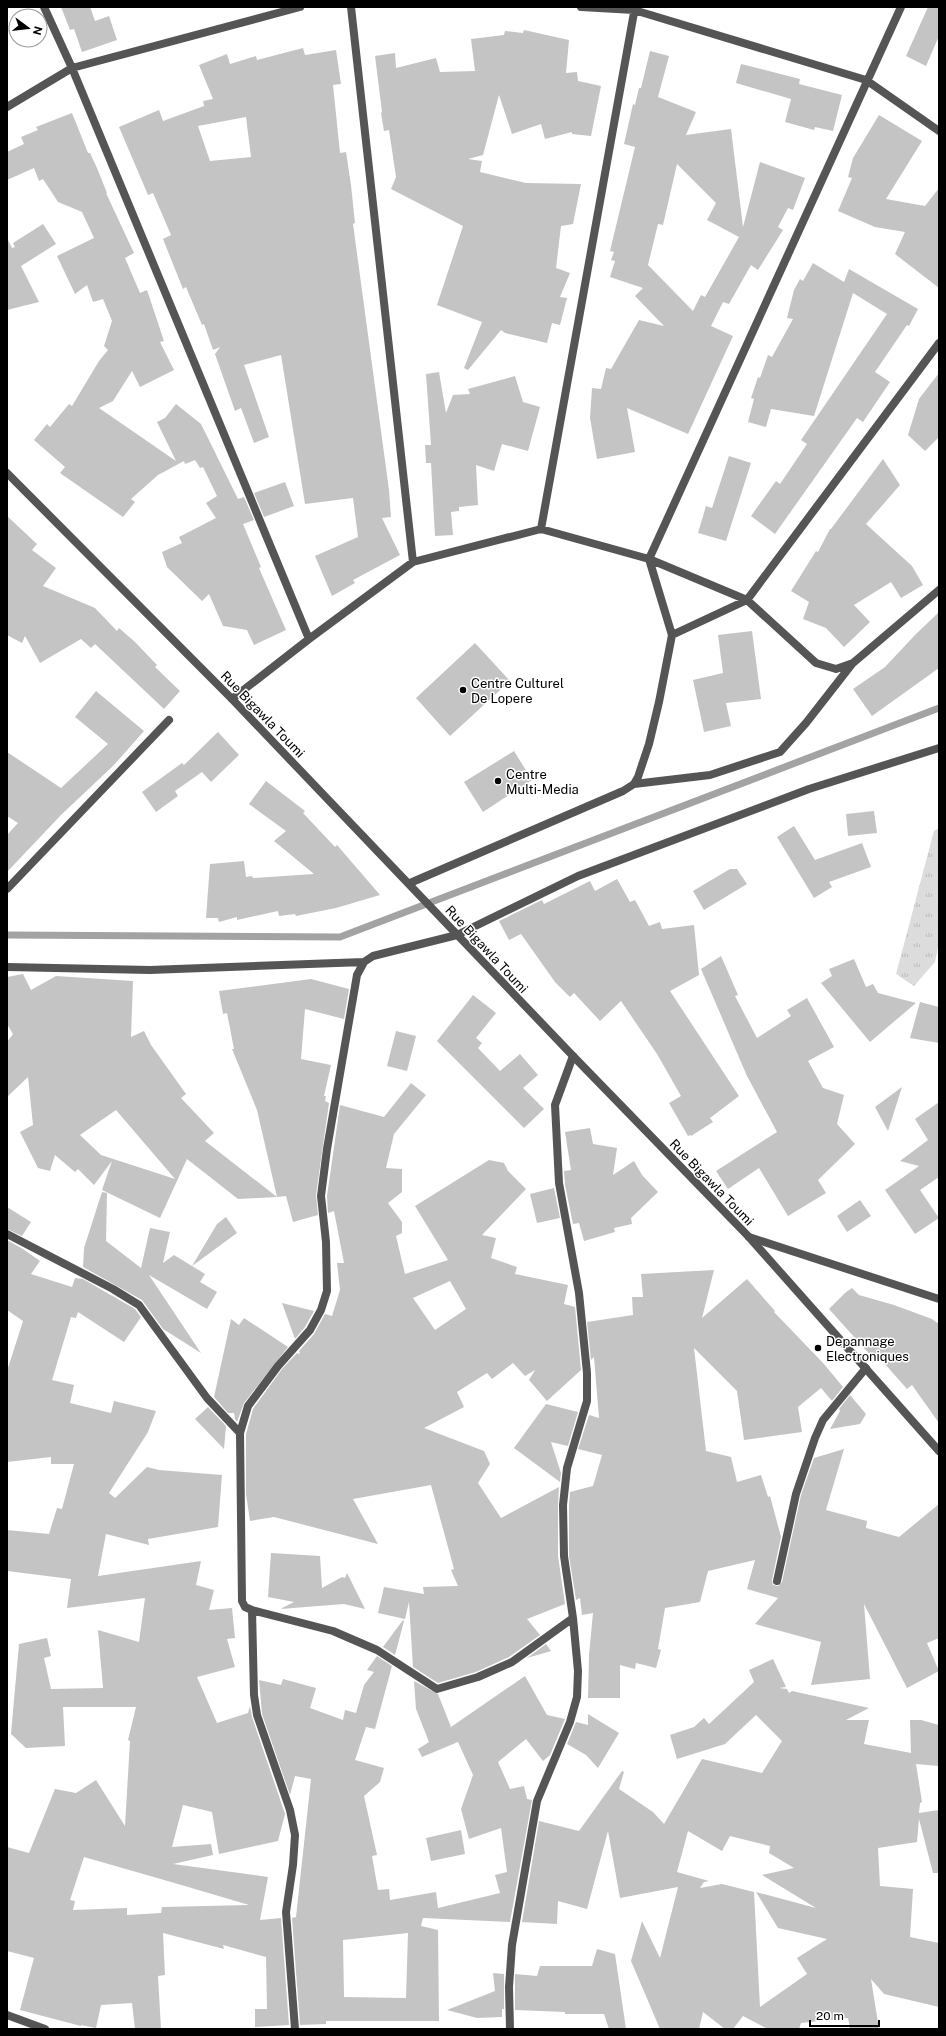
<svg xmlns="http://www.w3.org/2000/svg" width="946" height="2036" font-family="'Public Sans',sans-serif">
  <defs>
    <pattern id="grass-tufts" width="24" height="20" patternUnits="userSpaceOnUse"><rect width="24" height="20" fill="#dcdcdc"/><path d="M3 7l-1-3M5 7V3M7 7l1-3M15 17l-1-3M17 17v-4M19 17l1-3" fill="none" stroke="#bbb"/></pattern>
  </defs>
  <rect width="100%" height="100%" fill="#fff"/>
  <path fill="url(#grass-tufts)" d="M 939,828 L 939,943 L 935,962 L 914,986 L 896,974 L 934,831 Z"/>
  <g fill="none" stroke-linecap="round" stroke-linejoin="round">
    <path stroke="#a3a3a3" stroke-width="7" d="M 7,935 L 340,937 L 939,708"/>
  </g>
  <path fill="#c4c4c4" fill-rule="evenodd" d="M 61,7 L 90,7 L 95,21 L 109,16 L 117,40 L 82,52 L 74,29 L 70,30 Z
    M 928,7 L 939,7 L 939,36 L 926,66 L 906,56 Z
    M 524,30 L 569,40 L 566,73 L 577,72 L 578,81 L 601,86 L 591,136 L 572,134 L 572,132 L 545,139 L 541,124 L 512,134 L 499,95 L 483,155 L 468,159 L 482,161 L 480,172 L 526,183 L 581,184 L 573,224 L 561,226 L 556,268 L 570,273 L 560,297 L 567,298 L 560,325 L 552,323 L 547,343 L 505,333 L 501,330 L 468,370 L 464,368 L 482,322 L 437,305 L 463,226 L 391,189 L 396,177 L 389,130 L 384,131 L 381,113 L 382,112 L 375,56 L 395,53 L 396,68 L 436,58 L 440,72 L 475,71 L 471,39 L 504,35 L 505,31 L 523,33 Z
    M 303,48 L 305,55 L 336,50 L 341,84 L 333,85 L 340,153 L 346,152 L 351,185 L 355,223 L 353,224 L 389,490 L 391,517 L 382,518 L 400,555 L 353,580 L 355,583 L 332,596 L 315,556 L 358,537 L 353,498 L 305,504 L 281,355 L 244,365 L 269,437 L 254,443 L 241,408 L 235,411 L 215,354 L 220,347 L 213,350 L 204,324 L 202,325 L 186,287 L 183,289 L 163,239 L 171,235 L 153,193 L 148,195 L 119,127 L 159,110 L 163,121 L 204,106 L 203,101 L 213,99 L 199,65 L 227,54 L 230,64 L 256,56 L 257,60 ZM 246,117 L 251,157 L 210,161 L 198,126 Z
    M 650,51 L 669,56 L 658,97 L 696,112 L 686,135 L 731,129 L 743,227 L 760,162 L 805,178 L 793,210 L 788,208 L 778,227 L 783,230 L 758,270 L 751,265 L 729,304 L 723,302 L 711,326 L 733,336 L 688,434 L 627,408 L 635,452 L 597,459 L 590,418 L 592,388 L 601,389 L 606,368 L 611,369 L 639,320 L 664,326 L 635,296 L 643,288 L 610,277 L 615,261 L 611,260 L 614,252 L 610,251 L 635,147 L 624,144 L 633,104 L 635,105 L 639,88 L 641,88 ZM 677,164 L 716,203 L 707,220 L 739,237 L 705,297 L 701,295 L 693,311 L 648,265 L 658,224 L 663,225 Z
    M 741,64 L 800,79 L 799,84 L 842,95 L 833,131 L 815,127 L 814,130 L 785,122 L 791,99 L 736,83 Z
    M 72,113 L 88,153 L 90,153 L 97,168 L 107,193 L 106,193 L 134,253 L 125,258 L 140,293 L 147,290 L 164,341 L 160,342 L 174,370 L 140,387 L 132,371 L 113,401 L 99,408 L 176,461 L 157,422 L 165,418 L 176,404 L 201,424 L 238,499 L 244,497 L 254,520 L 243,524 L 261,567 L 259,568 L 286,630 L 254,645 L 247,630 L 223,626 L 209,594 L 202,601 L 167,567 L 162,552 L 182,543 L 179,537 L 216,518 L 206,503 L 217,496 L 203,467 L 200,468 L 195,460 L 185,464 L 184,461 L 158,475 L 131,499 L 135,502 L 123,517 L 60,473 L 65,467 L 34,440 L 47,424 L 50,427 L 69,404 L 72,406 L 99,361 L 108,350 L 104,346 L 112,321 L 103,299 L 93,302 L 87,285 L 75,294 L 57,256 L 94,238 L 82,212 L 58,202 L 43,179 L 39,181 L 34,168 L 7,180 L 7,152 L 24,144 L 21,137 L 38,130 L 36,127 Z
    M 879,115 L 922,141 L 886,199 L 925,206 L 939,188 L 939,288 L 895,254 L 905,232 L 875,227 L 838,211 L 852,178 L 848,177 L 853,158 Z
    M 43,224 L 56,244 L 21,266 L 39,302 L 7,310 L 7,238 L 12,248 L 15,247 L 13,243 Z
    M 813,263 L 844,282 L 849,269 L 918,309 L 909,326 L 907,325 L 875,372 L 890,382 L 863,422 L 857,418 L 775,534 L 751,516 L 776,481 L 780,484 L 807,444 L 801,440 L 887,314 L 853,293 L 814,416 L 771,409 L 766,427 L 748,422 L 754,399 L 751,398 L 758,377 L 760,378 L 768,355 L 772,357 L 793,319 L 787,318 L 794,290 L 800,279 L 803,281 Z
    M 439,372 L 446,413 L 453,395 L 470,394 L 468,389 L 515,376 L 523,402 L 540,407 L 528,451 L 502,444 L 494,471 L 476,465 L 478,505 L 459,507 L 459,511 L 451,512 L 453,535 L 435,536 L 431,463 L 426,463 L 425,445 L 431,445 L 426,374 Z
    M 939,373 L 939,437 L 925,451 L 908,435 L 919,399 Z
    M 729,456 L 751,463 L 726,541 L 698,533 L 706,506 L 712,508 Z
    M 883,459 L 900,485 L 866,524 L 912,566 L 923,585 L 901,598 L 891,582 L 854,605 L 870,622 L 844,647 L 826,628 L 803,619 L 809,602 L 791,591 L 816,551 L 818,552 L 830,529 L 831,529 Z
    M 285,482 L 294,506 L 264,517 L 254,493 Z
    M 7,516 L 37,544 L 32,550 L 56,568 L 43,586 L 95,608 L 117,631 L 119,628 L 135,642 L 157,665 L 155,667 L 180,691 L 164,709 L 95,644 L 91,648 L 81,639 L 40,663 L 25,636 L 22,643 L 7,635 Z
    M 939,612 L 939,668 L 872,716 L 853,689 L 885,667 L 916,634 Z
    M 752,631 L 761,699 L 726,703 L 731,726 L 704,732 L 693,680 L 723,673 L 718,635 Z
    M 475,643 L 510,681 L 450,736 L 416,698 Z
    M 96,691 L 144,731 L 114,765 L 61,815 L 7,872 L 7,835 L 18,823 L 7,816 L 7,752 L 61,788 L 108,744 L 75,717 Z
    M 218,732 L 239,755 L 211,782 L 202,772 L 175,791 L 178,796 L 156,812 L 142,792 L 182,763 L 184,765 Z
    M 514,751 L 532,780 L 483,812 L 464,782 Z
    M 266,781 L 305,811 L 303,813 L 335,847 L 337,845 L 380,895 L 336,908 L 296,916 L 295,914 L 279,916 L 278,911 L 237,920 L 237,917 L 219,922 L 218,918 L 206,918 L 210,864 L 244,861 L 246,877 L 252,876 L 253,878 L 314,874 L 274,841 L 286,831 L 249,804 Z
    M 874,811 L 877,833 L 848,836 L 846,814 Z
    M 794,826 L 815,860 L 862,843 L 871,867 L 829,882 L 832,887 L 814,898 L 777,837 Z
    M 730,869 L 737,869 L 747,884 L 704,910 L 693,891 Z
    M 617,879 L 630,902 L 635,900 L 649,926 L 660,922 L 662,929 L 694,925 L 699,975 L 670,991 L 739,1096 L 710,1118 L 713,1122 L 691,1136 L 691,1135 L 688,1136 L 669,1103 L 681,1096 L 657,1054 L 621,1001 L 600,1021 L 574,993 L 570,997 L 555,982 L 521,934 L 509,940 L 499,921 L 542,900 L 544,904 L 590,881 L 595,891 Z
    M 721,956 L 738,995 L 735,996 L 757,1038 L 791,1016 L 787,1010 L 807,998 L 834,1047 L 808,1061 L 823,1088 L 844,1095 L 837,1124 L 855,1144 L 818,1180 L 826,1193 L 788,1216 L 759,1168 L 728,1189 L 716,1171 L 777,1132 L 747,1076 L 701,969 Z
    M 854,959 L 866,987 L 873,984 L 878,993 L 916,1003 L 870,1042 L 821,983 L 832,976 L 829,969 Z
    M 23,974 L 31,990 L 56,976 L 133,981 L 131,1037 L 144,1031 L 151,1045 L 186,1094 L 181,1098 L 214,1133 L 205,1141 L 277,1197 L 238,1199 L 187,1159 L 160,1218 L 102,1190 L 112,1161 L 94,1185 L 78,1169 L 75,1172 L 55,1155 L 50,1171 L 38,1168 L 20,1132 L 33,1125 L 28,1077 L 7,1097 L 7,1042 L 13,1034 L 7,1024 L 7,977 ZM 116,1110 L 175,1179 L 101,1155 L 80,1135 Z
    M 311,979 L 349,989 L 344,1019 L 305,1009 L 301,1059 L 331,1065 L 324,1096 L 326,1096 L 325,1101 L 329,1103 L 316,1195 L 318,1215 L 293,1222 L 286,1196 L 277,1197 L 257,1110 L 232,1049 L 234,1049 L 227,1013 L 223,1014 L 219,991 Z
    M 473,995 L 496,1013 L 476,1038 L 482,1043 L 478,1048 L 500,1071 L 520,1054 L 538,1075 L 523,1088 L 544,1109 L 524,1128 L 437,1041 Z
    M 920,1002 L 939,1007 L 939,1043 L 910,1038 Z
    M 396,1031 L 416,1036 L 407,1071 L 387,1066 Z
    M 411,1083 L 426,1095 L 394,1134 L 386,1168 L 402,1169 L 402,1192 L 388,1203 L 402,1222 L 402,1233 L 396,1236 L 405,1274 L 448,1260 L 415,1206 L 489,1160 L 504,1163 L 508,1171 L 526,1189 L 482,1235 L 496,1238 L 491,1258 L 517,1267 L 515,1274 L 568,1285 L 564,1304 L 575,1307 L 581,1370 L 547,1401 L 529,1380 L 535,1370 L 525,1376 L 513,1363 L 492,1379 L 487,1373 L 457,1392 L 464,1407 L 424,1428 L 484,1451 L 490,1464 L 478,1483 L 501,1518 L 559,1487 L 558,1505 L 558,1556 L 565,1604 L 527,1619 L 540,1635 L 509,1657 L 476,1672 L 438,1683 L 413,1667 L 409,1602 L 405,1619 L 378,1613 L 384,1587 L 424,1594 L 423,1587 L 458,1586 L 451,1570 L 454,1569 L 431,1485 L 353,1499 L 378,1544 L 274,1517 L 250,1521 L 246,1494 L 246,1434 L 253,1409 L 282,1369 L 297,1353 L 300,1354 L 299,1351 L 314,1334 L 325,1314 L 332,1316 L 340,1290 L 337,1263 L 344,1263 L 334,1211 L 328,1213 L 327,1196 L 340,1105 L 384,1117 ZM 450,1281 L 466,1309 L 435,1330 L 413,1298 Z
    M 902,1087 L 888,1131 L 875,1107 Z
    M 939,1102 L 939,1177 L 920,1190 L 939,1218 L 915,1234 L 885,1190 L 919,1166 L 900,1161 L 928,1140 L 915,1119 Z
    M 590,1128 L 593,1144 L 617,1148 L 613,1175 L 634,1161 L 642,1175 L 658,1192 L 631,1218 L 632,1224 L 614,1228 L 615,1232 L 584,1241 L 579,1223 L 573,1224 L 565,1185 L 564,1171 L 571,1170 L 565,1132 Z
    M 554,1188 L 560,1218 L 537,1223 L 530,1194 Z
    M 102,1192 L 107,1193 L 106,1241 L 141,1268 L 150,1228 L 170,1232 L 163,1263 L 174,1255 L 205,1274 L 200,1282 L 217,1292 L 207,1309 L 149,1275 L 201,1353 L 163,1329 L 142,1300 L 83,1267 L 84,1248 Z
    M 860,1200 L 871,1216 L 847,1232 L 837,1216 Z
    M 7,1207 L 31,1222 L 22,1236 L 7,1229 Z
    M 226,1217 L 237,1233 L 192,1266 L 217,1224 Z
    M 7,1240 L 23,1249 L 40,1261 L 31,1274 L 72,1287 L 75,1278 L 83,1279 L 135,1309 L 141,1317 L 124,1342 L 78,1312 L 76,1318 L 71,1317 L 52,1380 L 74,1385 L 70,1403 L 111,1413 L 114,1401 L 156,1411 L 148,1432 L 109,1493 L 115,1498 L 147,1467 L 159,1470 L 222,1475 L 218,1527 L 148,1539 L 149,1545 L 106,1534 L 98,1576 L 201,1561 L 196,1585 L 214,1590 L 209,1610 L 232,1608 L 235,1638 L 227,1639 L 235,1667 L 197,1677 L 217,1723 L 248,1713 L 250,1706 L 252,1717 L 285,1814 L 278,1841 L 219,1854 L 212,1812 L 183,1805 L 172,1847 L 211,1844 L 213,1855 L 173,1864 L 268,1877 L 260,1920 L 281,1918 L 289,2025 L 255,2027 L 255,2009 L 267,2009 L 266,1957 L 223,1945 L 224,1949 L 163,1933 L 165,1975 L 158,1976 L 161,2029 L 135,2029 L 132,2003 L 101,2005 L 96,2028 L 81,2025 L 81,2026 L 20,2010 L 34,1958 L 7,1951 L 7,1847 L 29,1853 L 55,1789 L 76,1793 L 96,1780 L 125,1826 L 130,1741 L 128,1740 L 136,1707 L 63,1707 L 65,1746 L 26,1748 L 11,1734 L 19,1644 L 47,1638 L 51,1656 L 44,1658 L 51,1689 L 103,1688 L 98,1630 L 139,1642 L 145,1598 L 67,1608 L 71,1579 L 7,1571 L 7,1530 L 49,1534 L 57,1508 L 62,1509 L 74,1464 L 51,1464 L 51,1457 L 7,1462 L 7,1371 L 23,1321 L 7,1310 ZM 84,1857 L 178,1884 L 249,1905 L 162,1907 L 161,1913 L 127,1915 L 127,1908 L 73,1910 L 75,1901 L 70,1900 Z
    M 714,1270 L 702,1318 L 747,1279 L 775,1311 L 774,1312 L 824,1364 L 843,1387 L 832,1401 L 821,1388 L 798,1407 L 802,1432 L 744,1440 L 737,1391 L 694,1348 L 706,1451 L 731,1457 L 737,1482 L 761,1475 L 768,1497 L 770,1496 L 781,1537 L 772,1580 L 773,1585 L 778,1586 L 782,1582 L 801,1495 L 814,1458 L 844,1449 L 826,1510 L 867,1521 L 866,1528 L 899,1537 L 939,1504 L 939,1638 L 927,1643 L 939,1671 L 907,1688 L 864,1604 L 870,1679 L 811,1685 L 821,1642 L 755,1624 L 778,1598 L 747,1589 L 755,1560 L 708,1571 L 700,1602 L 665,1608 L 658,1649 L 661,1650 L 656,1668 L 636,1663 L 635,1669 L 620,1665 L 620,1698 L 588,1698 L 589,1655 L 593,1613 L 582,1615 L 580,1598 L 576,1600 L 569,1556 L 569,1505 L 570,1492 L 593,1486 L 602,1455 L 578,1449 L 589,1415 L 599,1418 L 594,1357 L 591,1360 L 587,1322 L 633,1315 L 632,1297 L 643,1297 L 641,1274 Z
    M 852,1288 L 859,1295 L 894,1305 L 932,1319 L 939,1324 L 939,1423 L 912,1385 L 907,1389 L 877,1355 L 873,1358 L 829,1309 L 845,1293 Z
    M 282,1303 L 314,1311 L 305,1327 L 295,1339 Z
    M 244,1318 L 288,1347 L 244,1403 L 237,1422 L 235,1419 L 234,1413 L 228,1413 L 214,1397 L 231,1319 L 239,1325 Z
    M 850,1395 L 866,1414 L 860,1424 L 830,1429 L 840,1411 L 839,1409 Z
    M 546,1404 L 578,1412 L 568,1446 L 551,1442 L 561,1473 L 560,1482 L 514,1448 Z
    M 208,1407 L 226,1426 L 224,1449 L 195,1419 Z
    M 271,1553 L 320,1556 L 322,1588 L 342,1577 L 345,1578 L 347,1573 L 365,1609 L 344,1604 L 280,1609 L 294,1602 L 268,1597 Z
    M 403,1620 L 404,1621 L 395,1655 L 383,1647 Z
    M 546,1644 L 551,1651 L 527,1658 Z
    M 377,1656 L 392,1666 L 375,1729 L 366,1727 L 355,1760 L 384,1768 L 380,1782 L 364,1796 L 377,1855 L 372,1856 L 378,1890 L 389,1889 L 390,1900 L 436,1892 L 438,1908 L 500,1893 L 495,1875 L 507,1872 L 501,1828 L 469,1839 L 461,1809 L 473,1775 L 458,1742 L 422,1757 L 418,1749 L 429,1742 L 416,1709 L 414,1681 L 438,1694 L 451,1727 L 525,1676 L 547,1715 L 565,1719 L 550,1755 L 543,1761 L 526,1739 L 498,1762 L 510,1789 L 524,1786 L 527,1799 L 532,1800 L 510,1922 L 423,1918 L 421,1926 L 438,1930 L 439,2021 L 326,2021 L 326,2024 L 300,2025 L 292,1918 L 296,1917 L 311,1779 L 295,1776 L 290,1795 L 262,1714 L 259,1680 L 281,1685 L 283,1679 L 316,1688 L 310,1708 L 343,1720 L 345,1710 L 356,1713 L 364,1685 L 374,1672 L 367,1670 ZM 408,1933 L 406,1998 L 344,1997 L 343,1940 Z
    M 773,1659 L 786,1687 L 779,1688 L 787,1689 L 789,1693 L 792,1691 L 869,1708 L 846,1720 L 869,1720 L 864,1744 L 911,1753 L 910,1720 L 921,1720 L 939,1725 L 939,1766 L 916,1764 L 922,1802 L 920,1803 L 919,1813 L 939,1810 L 939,1873 L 933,1873 L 919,1819 L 917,1842 L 878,1848 L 880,1886 L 913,1889 L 910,1937 L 939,1943 L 939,2007 L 884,1994 L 871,1979 L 879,2029 L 850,2029 L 848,2018 L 801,2023 L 799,2029 L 768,2029 L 743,2016 L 733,2029 L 725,2029 L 703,2012 L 699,2029 L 660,2029 L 631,1961 L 642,1921 L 660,1958 L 678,1887 L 620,1898 L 608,1831 L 587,1909 L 558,1901 L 557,1924 L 522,1922 L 539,1821 L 579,1831 L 622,1771 L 624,1772 L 619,1789 L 653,1812 L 664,1824 L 702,1759 L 762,1773 L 782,1741 L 756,1715 L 725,1744 L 677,1759 L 670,1735 L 694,1727 L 704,1718 L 709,1724 L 754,1682 L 749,1670 ZM 688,1831 L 722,1851 L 730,1836 L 770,1846 L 769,1853 L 794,1868 L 762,1875 L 816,1908 L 756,1892 L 778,1928 L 827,1939 L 797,1958 L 807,1974 L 760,2007 L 754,1892 L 722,1884 L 700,1888 L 704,1882 L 709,1881 L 677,1872 Z
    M 588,1714 L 619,1733 L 598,1768 L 586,1755 L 567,1744 L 576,1722 L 588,1725 Z
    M 461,1830 L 465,1854 L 431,1861 L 426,1838 Z
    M 597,1949 L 615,1954 L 626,2029 L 609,2029 L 604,2014 L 565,2014 L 565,2012 L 515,2010 L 515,1974 L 537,1976 L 540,1966 L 592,1966 Z
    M 493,1973 L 504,1974 L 504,2009 L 502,2009 L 502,2017 L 477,2018 L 447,2010 L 495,1991 Z"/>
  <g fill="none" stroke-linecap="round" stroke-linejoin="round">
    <path stroke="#555" stroke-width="8" d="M 44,7 L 72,68 L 309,639
      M 351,7 L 413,562
      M 581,7 L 634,10 L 866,80 L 939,131
      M 7,107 L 72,68 L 300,7
      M 541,529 L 635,7
      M 672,635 L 747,600 L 939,343
      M 232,699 L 309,639 L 413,562 L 541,529 L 649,559 L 747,600 L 816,663 L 836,669 L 853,663 L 939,590
      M 634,784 L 710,775 L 780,752 L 806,723 L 852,664
      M 410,883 L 623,791 L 634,784 L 638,777 L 649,744 L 659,702 L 672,635 L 649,559 L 901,7
      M 7,889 L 169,720
      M 7,967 L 150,970 L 364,962
      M 573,1056 L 555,1105 L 559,1183 L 579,1293 L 587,1373 L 587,1401 L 567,1468 L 563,1505 L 564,1556 L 573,1618 L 512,1662 L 478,1677 L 437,1689 L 377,1650 L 333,1631 L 252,1610 L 245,1607 L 242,1601 L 240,1433 L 248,1406 L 278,1366 L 310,1330 L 321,1310 L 327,1291 L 326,1242 L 321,1196 L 327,1149 L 357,975 L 364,962 L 373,956 L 457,935 L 578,876 L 809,789 L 939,748
      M 7,1234 L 113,1289 L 139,1305 L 207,1398 L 240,1433
      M 749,1237 L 939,1299
      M 777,1581 L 796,1494 L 815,1438 L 823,1420 L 866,1368
      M 252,1610 L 254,1695 L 257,1715 L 290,1810 L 295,1835 L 293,1865 L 286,1912 L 295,2029
      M 7,2015 L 45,2029
      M 510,2029 L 509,1987 L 512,1945 L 537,1801 L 570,1722 L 577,1697 L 578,1671 L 573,1618"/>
    <path stroke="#555" stroke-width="8" d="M 7,473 L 232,699 L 573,1056 L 749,1237 L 939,1451"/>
  </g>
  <g fill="#000" stroke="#fff" stroke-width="1.5">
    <circle cx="463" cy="690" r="4"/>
    <circle cx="498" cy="781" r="4"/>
    <circle cx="818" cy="1348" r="4"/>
  </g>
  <g text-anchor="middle" stroke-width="3" stroke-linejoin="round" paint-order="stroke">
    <g font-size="13" fill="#000" stroke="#fff" text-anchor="start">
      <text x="471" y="688">Centre Culturel<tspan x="471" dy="15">De Lopere</tspan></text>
      <text x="506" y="779">Centre<tspan x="506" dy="15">Multi-Media</tspan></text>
      <text x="826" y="1346">Depannage<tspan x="826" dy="15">Electroniques</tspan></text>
    </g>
    <g font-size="13" fill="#000" stroke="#fff">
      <text transform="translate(263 714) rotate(46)" y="5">Rue Bigawla Toumi</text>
      <text transform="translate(487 949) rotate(47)" y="5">Rue Bigawla Toumi</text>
      <text transform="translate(712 1182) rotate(46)" y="5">Rue Bigawla Toumi</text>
    </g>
  </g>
  <rect width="946" height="2036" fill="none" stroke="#000000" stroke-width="16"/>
  <g transform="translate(28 28) rotate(105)"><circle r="19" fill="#ffffff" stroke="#999999"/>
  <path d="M0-3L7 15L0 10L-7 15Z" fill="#000000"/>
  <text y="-6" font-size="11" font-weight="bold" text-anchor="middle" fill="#000000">N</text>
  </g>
  <path d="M810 2020v6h69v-6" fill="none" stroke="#000000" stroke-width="2"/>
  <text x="816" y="2020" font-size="12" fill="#000000" stroke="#ffffff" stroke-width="3" paint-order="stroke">20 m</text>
</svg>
